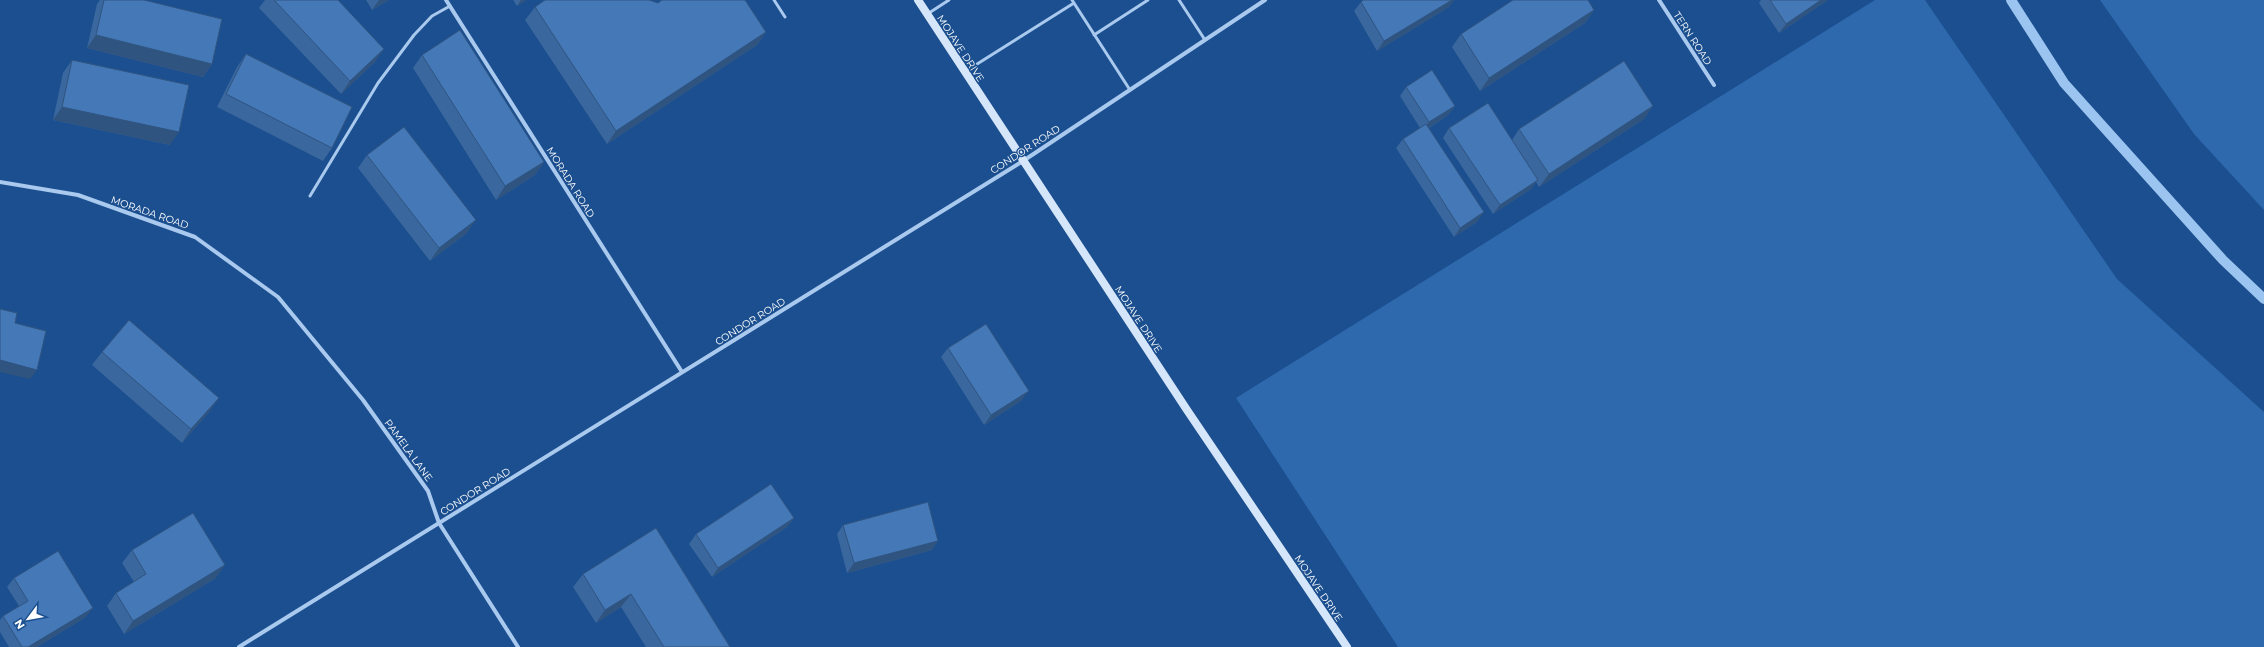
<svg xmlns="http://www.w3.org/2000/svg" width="2264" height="647" font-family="Montserrat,sans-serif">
  <rect width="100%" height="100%" fill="#1b4f8f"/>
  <path fill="#2e69ad" d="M 1875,0 L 1925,0 L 2117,279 L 2264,412 L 2264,647 L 1398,647 L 1236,398 Z
    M 2100,0 L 2264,0 L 2264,210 L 2194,134 Z"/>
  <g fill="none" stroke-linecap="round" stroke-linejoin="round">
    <path stroke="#9cc4f0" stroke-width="10" d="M 2011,0 L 2064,83 L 2223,260 L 2264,299"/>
    <path stroke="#a9c9ee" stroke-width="3" d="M 774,0 L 785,17
      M 1072,0 L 1130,90
      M 1179,0 L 1205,40
      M 929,13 L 949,0
      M 1094,35 L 1148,0
      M 966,71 L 1074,3
      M 310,196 L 378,83 L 414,35 L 432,16 L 450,6"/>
    <path stroke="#a9c9ee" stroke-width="4" d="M 446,0 L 682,372
      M 1659,0 L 1714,85
      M 0,182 L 78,195 L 195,237 L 278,297 L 363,400 L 428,491 L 439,523 L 518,647
      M 239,647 L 1023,161 L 1265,0"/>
    <path stroke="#d6e6fa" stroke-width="8" d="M 918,0 L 1187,410 L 1347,647"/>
  </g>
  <path fill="#3a679d" d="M 100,0 L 144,0 L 212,64 L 203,77 L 87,48 L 97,4 Z
    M 265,0 L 338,0 L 375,62 L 341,94 L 259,8 Z
    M 366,0 L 389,0 L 372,10 Z
    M 513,0 L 526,0 L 517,6 Z
    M 1363,0 L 1454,0 L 1449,7 L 1377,51 L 1354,11 L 1361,2 Z
    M 1761,0 L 1828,0 L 1779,33 L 1759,3 Z
    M 658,3 L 766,32 L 757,45 L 607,144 L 525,20 L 535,7 Z
    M 1594,10 L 1585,23 L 1480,91 L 1452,47 L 1461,34 Z
    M 246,54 L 332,148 L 323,161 L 217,107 L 237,67 Z
    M 422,55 L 544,162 L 535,175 L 496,200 L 413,68 Z
    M 72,60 L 170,145 L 53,120 L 63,73 Z
    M 1406,87 L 1455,106 L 1448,115 L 1429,128 L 1477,222 L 1454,237 L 1396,148 L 1403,139 L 1420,128 L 1400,96 Z
    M 1653,106 L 1644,119 L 1539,187 L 1536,182 L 1531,189 L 1493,214 L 1443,138 L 1449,128 L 1512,140 L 1519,129 Z
    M 367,155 L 467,233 L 430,261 L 358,168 Z
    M 948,348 L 1022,400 L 984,425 L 941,357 Z
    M 102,352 L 210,411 L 182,443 L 92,365 Z
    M 794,518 L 787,527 L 712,577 L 689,544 L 696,534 Z
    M 843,525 L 932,550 L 847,573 L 837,534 Z
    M 656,528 L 730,647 L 646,647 L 621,607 L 596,623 L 573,587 L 583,574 Z
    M 132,550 L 216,578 L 124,634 L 107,606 L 116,593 L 134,582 L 122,563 Z
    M 14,578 L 86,617 L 37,647 L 9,647 L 0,632 L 0,620 L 3,616 L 19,606 L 7,587 Z"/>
  <path fill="#305480" d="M 379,0 L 389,0 L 372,10 Z
    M 521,0 L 526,0 L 517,6 Z
    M 1452,0 L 1454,0 L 1449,7 L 1377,51 L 1384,41 Z
    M 1821,0 L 1828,0 L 1779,33 L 1786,24 Z
    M 1594,10 L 1585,23 L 1480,91 L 1489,78 Z
    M 766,32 L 757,45 L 607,144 L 616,131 Z
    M 96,35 L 212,64 L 203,77 L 87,48 Z
    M 384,49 L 375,62 L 341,94 L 350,81 Z
    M 1455,106 L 1448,115 L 1422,132 L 1429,122 Z
    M 1653,106 L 1644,119 L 1539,187 L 1549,174 Z
    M 62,107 L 179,132 L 170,145 L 53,120 Z
    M 544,162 L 535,175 L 496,200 L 505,186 Z
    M 1538,180 L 1531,189 L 1493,214 L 1500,205 Z
    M 1484,212 L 1477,222 L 1454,237 L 1460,228 Z
    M 476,220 L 467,233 L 430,261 L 439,248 Z
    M 0,360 L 37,370 L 30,379 L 0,372 Z
    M 1029,391 L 1022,400 L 984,425 L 991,415 Z
    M 219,398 L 210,411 L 182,443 L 191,429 Z
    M 794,518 L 787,527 L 712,577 L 718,568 Z
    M 938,541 L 932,550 L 847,573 L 854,563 Z
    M 225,565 L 216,578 L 124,634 L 133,621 Z
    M 631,594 L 621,607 L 596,623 L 605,610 Z
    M 93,608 L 86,617 L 37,647 L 28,647 Z"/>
  <path fill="#4478b7" stroke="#305480" d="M 104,0 L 144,0 L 222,19 L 212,64 L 96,35 Z
    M 274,0 L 338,0 L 384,49 L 350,81 Z
    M 545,0 L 649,0 L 658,3 L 662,0 L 745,0 L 766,32 L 616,131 L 535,7 Z
    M 1363,0 L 1452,0 L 1384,41 L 1361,2 Z
    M 1513,0 L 1588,0 L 1594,10 L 1489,78 L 1461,34 Z
    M 1770,0 L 1821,0 L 1786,24 Z
    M 460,30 L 544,162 L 505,186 L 422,55 Z
    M 246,54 L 352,107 L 332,148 L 226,94 Z
    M 72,60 L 189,85 L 179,132 L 62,107 Z
    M 1624,61 L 1653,106 L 1549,174 L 1519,129 Z
    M 1432,70 L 1455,106 L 1429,122 L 1406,87 Z
    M 1488,103 L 1538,180 L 1500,205 L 1449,128 Z
    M 1426,124 L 1484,212 L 1460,228 L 1403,139 Z
    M 404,127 L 476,220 L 439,248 L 367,155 Z
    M 0,309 L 17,313 L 15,323 L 46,331 L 37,370 L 0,360 Z
    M 129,320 L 219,398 L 191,429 L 102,352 Z
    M 986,324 L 1029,391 L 991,415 L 948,348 Z
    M 771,484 L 794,518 L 718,568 L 696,534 Z
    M 928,502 L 938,541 L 854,563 L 843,525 Z
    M 193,513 L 225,565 L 133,621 L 116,593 L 146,574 L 132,550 Z
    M 656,528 L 730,647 L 664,647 L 631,594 L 605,610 L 583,574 Z
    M 58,551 L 93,608 L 28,647 L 22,647 L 3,616 L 28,601 L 14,578 Z"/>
  <g text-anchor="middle" stroke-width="3" stroke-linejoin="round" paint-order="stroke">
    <g font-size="10" fill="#fff" stroke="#1b4f8f">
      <text transform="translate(1693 38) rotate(57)" y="4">TERN ROAD</text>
      <text transform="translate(961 48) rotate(57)" y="4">MOJAVE DRIVE</text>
      <text transform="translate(1025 149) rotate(-33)" y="4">CONDOR ROAD</text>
      <text transform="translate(571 182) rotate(58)" y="4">MORADA ROAD</text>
      <text transform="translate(150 212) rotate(19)" y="4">MORADA ROAD</text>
      <text transform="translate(1139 319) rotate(57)" y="4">MOJAVE DRIVE</text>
      <text transform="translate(750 321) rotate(-32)" y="4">CONDOR ROAD</text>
      <text transform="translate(409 450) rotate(54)" y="4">PAMELA LANE</text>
      <text transform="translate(475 491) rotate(-32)" y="4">CONDOR ROAD</text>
      <text transform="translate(1319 588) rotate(56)" y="4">MOJAVE DRIVE</text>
    </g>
  </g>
  <g transform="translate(28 619) rotate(238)" stroke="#1b4f8f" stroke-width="3" paint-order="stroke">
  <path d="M0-3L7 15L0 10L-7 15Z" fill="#ffffff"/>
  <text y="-6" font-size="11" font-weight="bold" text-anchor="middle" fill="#ffffff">N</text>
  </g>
</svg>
